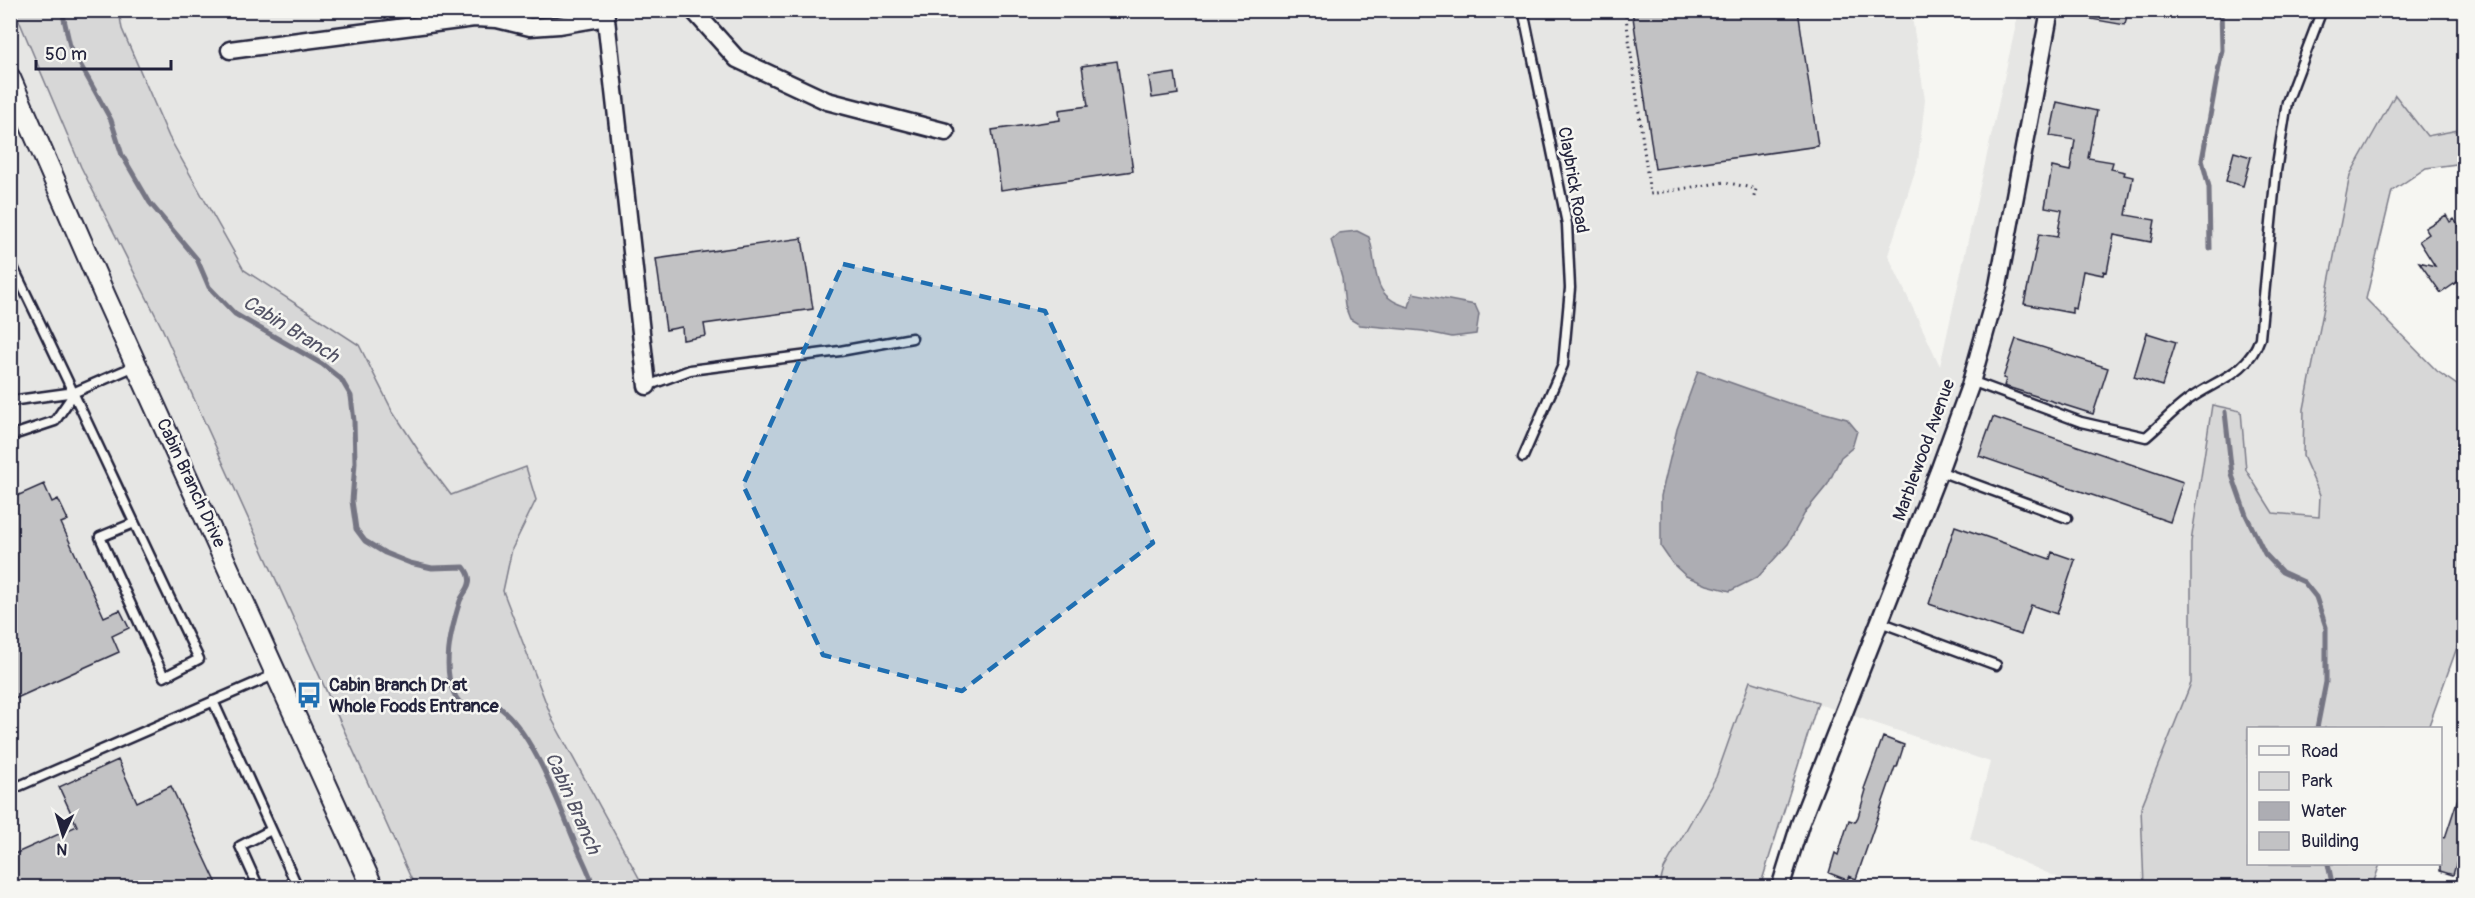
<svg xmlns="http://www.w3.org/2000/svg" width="2475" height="898" font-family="Pangolin,sans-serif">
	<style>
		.built { fill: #e6e6e4 }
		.green { fill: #d7d7d7; stroke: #7c7c89; stroke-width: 1.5 }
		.water { fill: #adadb3; stroke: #757583; stroke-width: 1.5 }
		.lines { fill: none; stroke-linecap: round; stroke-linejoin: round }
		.stream { stroke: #757583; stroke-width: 5 }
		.building { fill: #c2c2c4; stroke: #22223b; stroke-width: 1.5 }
		.service-casing { stroke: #22223b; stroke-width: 13 }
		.minor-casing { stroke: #22223b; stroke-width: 21 }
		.tertiary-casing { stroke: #22223b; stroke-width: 24 }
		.path { stroke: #22223b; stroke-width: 3; stroke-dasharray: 1.5 4.5; stroke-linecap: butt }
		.service { stroke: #f6f6f2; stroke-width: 8 }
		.minor { stroke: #f6f6f2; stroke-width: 16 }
		.tertiary { stroke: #f6f6f2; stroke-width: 20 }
		.marked { fill: #1f6fb2; fill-opacity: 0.2; stroke: #1f6fb2; stroke-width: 4.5; stroke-dasharray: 12 8; stroke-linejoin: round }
		.labels { text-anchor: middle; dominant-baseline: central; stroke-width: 5; stroke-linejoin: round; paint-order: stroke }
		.street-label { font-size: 18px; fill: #22223b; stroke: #f6f6f2 }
		.poi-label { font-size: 18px; font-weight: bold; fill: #22223b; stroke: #f6f6f2; text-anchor: start }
		.water-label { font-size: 20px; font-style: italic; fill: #535365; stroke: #f6f6f2 }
	</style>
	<rect width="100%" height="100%" fill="#f6f6f2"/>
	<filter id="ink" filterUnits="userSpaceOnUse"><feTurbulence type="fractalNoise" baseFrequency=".0167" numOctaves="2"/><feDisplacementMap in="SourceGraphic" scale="12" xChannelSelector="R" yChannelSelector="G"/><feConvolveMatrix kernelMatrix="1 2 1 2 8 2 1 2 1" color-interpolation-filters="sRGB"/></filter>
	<g filter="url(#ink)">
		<path class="built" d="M 10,11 L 15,11 L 81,167 L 162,328 L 415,887 L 11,887 Z
			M 119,11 L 1911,11 L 1925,100 L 1918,162 L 1888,255 L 1940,366 L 2019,11 L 2464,11 L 2464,129 L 2427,136 L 2395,95 L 2303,456 L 2321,495 L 2319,518 L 2273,513 L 2246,470 L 2241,411 L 2212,405 L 2191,542 L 2191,683 L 2141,808 L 2144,887 L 2079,887 L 1970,839 L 1990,762 L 1750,681 L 1716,777 L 1664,869 L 1659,887 L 644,887 L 553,721 L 503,591 L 512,549 L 536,500 L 525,467 L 451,495 L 426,462 L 392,410 L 359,345 L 244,270 L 169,137 L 122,29 Z"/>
		<path class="green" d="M 15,11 L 119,11 L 122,29 L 169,137 L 244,270 L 359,345 L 392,410 L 426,462 L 451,495 L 526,467 L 536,500 L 512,549 L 503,591 L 553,721 L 644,887 L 415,887 L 162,328 L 81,167 Z
			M 2395,95 L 2427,136 L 2464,129 L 2464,163 L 2426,168 L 2392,191 L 2366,299 L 2437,371 L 2464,390 L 2464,628 L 2428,728 L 2248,728 L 2248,864 L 2380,864 L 2372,887 L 2144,887 L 2141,808 L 2191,683 L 2191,542 L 2212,405 L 2241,411 L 2246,470 L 2273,513 L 2319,517 L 2320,495 L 2303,456 L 2304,409 L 2350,175 Z
			M 1750,681 L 1818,702 L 1760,887 L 1659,887 L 1664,869 L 1716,777 Z"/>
		<path class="water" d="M 1357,231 L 1369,237 C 1379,268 1368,297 1409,307 L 1413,293 L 1475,305 L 1479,314 L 1476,334 L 1452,337 L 1423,331 L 1360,325 L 1350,319 L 1345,306 L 1342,278 L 1331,240 L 1339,233 Z
			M 1698,371 L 1788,403 L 1847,419 L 1857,431 L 1852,448 L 1841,457 L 1828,484 L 1806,511 L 1788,544 L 1758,577 L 1730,591 L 1707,585 L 1686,576 L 1672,563 L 1661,547 L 1661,496 L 1677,429 Z"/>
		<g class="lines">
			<path class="stream" d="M 62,10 L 70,46 L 111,120 L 122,155 L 150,203 L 197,259 L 209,287 L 235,314 L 322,364 L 341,379 L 351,396 L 354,421 L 355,463 L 352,501 L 356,529 L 365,541 L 385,553 L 410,563 L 432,568 L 464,567 C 468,572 471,577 469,584 C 468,590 462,595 460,601 C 450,632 435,690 470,711 L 493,703 C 530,723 560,807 576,845 C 582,859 590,873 594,888
				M 2210,249 L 2209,187 L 2202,160 L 2222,50 L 2221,10
				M 2225,412 L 2232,475 L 2246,515 L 2265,554 L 2282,572 L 2304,582 L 2316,597 L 2326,627 L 2326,682 L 2317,728
				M 2328,864 L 2333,888"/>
		</g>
		<path class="building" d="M 1632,10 L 1798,10 L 1818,146 L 1655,169 Z
			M 2086,10 L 2128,10 L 2125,25 L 2085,18 Z
			M 1117,61 L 1133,171 L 1001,190 L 992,130 L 1060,120 L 1059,110 L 1088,106 L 1082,66 Z
			M 1175,73 L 1178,94 L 1152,98 L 1149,77 Z
			M 2057,102 L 2097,111 L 2088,158 L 2113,162 L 2111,169 L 2125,172 L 2124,175 L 2133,177 L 2126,215 L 2155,220 L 2151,242 L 2114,235 L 2107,272 L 2104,271 L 2103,275 L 2083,271 L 2076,309 L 2072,308 L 2072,313 L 2024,304 L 2039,234 L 2057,237 L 2062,210 L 2045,207 L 2052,167 L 2070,171 L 2075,140 L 2050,136 Z
			M 2234,152 L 2251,157 L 2243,186 L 2226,181 Z
			M 2446,215 L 2450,222 L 2454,219 L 2464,235 L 2464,277 L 2441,293 L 2419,262 L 2435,266 L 2419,241 L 2429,234 L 2425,228 Z
			M 802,238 L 813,309 L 704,324 L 706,336 L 683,340 L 682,327 L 666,330 L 656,259 Z
			M 2147,333 L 2176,342 L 2162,386 L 2134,377 Z
			M 2016,339 L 2108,368 L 2093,414 L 2004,386 L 2006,379 L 2003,378 Z
			M 1993,417 L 2183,482 L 2170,522 L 1979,456 Z
			M 44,484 L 52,502 L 58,499 L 68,520 L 61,523 L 104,617 L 120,610 L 129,628 L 112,636 L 119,652 L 10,701 L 10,499 Z
			M 1955,526 L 2050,559 L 2052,552 L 2075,560 L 2057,614 L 2031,605 L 2021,635 L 1929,604 Z
			M 1883,737 L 1904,745 L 1897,767 L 1895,767 L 1856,879 L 1849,876 L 1847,880 L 1829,873 L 1835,853 L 1838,855 L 1849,820 L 1855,822 L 1858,817 L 1866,790 L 1864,789 Z
			M 118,760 L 137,802 L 171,786 L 219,888 L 10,888 L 10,856 L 77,826 L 59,787 Z
			M 2462,786 L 2464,786 L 2464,856 L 2459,854 L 2453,875 L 2440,871 L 2440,837 L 2445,838 Z"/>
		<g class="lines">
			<g class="service-casing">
				<path id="service" d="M 1523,10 L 1567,224 L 1570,288 L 1563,365 L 1523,457
					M 10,261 C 75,393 135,527 199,659 L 164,677 L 100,537 L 134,523
					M 1971,381 L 2081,422 L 2146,437 C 2160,425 2173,411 2188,400 C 2216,380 2248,374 2260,338 L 2276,171 L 2287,102 L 2322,10
					M 647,386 L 690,370 L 840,351 L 912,338
					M 10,401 L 75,392 L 135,366
					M 10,436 L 55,421 L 75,392
					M 1939,471 L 2067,518
					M 1880,622 L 1996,665
					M 213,701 L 298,888
					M 10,790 L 276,674
					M 259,888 L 240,846 L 271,830"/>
			</g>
			<g class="minor-casing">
				<path id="minor" d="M 605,10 L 647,386
					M 693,10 L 737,59 L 827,101 L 946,132
					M 230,50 L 474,18 L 497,19 L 530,27 L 559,25 L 606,17
					M 1780,888 L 1800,824 L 1939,471 L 1970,386 L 1998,286 L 2050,10"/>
			</g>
			<g class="tertiary-casing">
				<path id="tertiary" d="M 10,78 L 105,296 L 373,888"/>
			</g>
			<path class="path" d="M 1625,10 L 1650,194 L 1725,182 L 1756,189 L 1753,200"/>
			<use href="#service" class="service"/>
			<use href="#minor" class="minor"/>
			<use href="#tertiary" class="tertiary"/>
		</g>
	</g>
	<path class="marked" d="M 843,264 L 1045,311 L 1153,543 L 962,691 L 823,655 L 743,485 Z"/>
	<defs>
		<g id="bus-bare" transform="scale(2.07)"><path d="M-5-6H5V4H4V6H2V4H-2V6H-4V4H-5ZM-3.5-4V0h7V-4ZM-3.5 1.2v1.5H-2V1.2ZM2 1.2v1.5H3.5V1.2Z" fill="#1f6fb2" stroke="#f6f6f2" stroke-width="2.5" paint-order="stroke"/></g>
	</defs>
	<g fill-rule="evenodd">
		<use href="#bus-bare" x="309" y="695"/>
	</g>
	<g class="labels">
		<g class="street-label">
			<text transform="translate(1573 180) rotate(80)">Claybrick Road</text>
			<text transform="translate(1924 450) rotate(-70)">Marblewood Avenue</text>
			<text transform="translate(191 483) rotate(65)">Cabin Branch Drive</text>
		</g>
		<g class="poi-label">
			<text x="329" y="685">Cabin Branch Dr at<tspan x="329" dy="21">Whole Foods Entrance</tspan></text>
		</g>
		<g class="water-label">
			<text transform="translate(291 329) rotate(32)">Cabin Branch</text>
			<text transform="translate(573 803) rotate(66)">Cabin Branch</text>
		</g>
	</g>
	<rect width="2475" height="898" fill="none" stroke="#f6f6f2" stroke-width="36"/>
	<rect x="18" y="18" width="2439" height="862" fill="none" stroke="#22223b" stroke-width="2" filter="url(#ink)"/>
	<rect x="2247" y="727" width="195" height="138" fill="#f6f6f2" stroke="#a1a1a9" stroke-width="1.5"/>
	<rect x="2259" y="746" width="30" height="9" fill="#f6f6f2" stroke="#a1a1a9" stroke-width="1.5"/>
	<text x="2301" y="757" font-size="18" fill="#22223b">Road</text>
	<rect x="2259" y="772" width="30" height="18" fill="#d7d7d7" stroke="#a1a1a9" stroke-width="1.5"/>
	<text x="2301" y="787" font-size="18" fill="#22223b">Park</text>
	<rect x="2259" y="802" width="30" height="18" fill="#adadb3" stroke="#a1a1a9" stroke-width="1.5"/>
	<text x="2301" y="817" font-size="18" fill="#22223b">Water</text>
	<rect x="2259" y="832" width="30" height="18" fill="#c2c2c4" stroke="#a1a1a9" stroke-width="1.5"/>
	<text x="2301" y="847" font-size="18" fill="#22223b">Building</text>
	<g transform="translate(63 835) rotate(184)" stroke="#f6f6f2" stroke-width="4.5" paint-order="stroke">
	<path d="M0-4.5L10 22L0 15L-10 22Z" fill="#22223b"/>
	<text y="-9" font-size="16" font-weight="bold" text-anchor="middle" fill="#22223b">N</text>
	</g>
	<path d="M36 60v9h135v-9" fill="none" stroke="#22223b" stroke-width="3"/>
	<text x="45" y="60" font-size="18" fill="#22223b" stroke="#f6f6f2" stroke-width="4.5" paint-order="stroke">50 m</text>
</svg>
